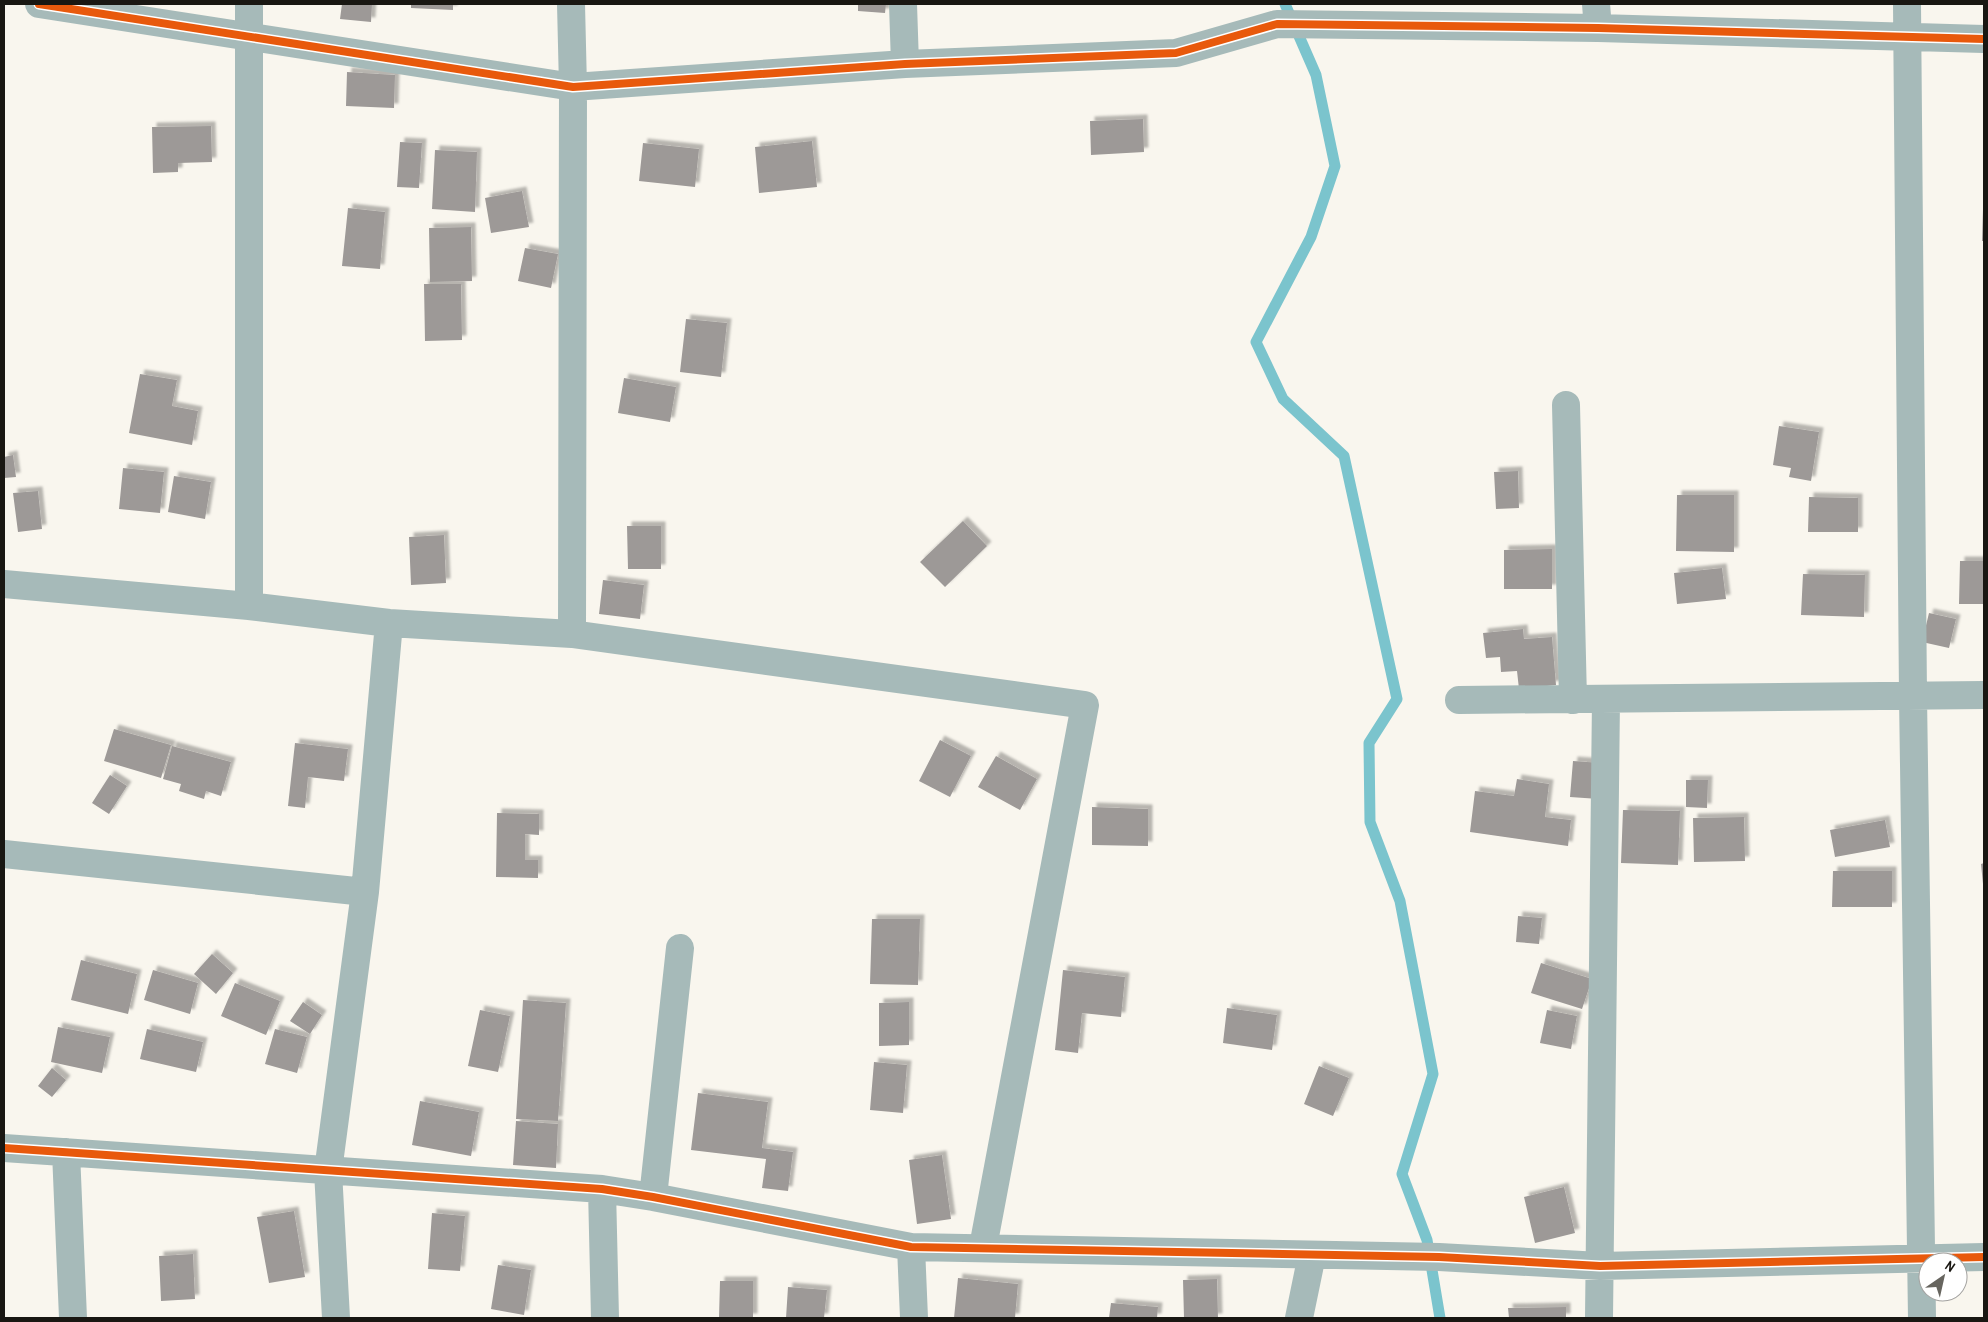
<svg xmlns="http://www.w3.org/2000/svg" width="1988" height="1322" font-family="'Archivo Narrow',sans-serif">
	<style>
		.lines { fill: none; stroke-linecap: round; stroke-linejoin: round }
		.stream { stroke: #7bc4cd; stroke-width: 11 }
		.building { fill: #9d9997; filter: url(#shadow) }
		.minor { stroke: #a6bab9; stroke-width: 28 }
		.cycleway-casing { stroke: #fff; stroke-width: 11 }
		.cycleway { stroke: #e8590c; stroke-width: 8 }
	</style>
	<defs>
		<filter id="shadow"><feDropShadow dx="4.5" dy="-4.5" stdDeviation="1" flood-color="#0004"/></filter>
	</defs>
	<rect width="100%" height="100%" fill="#f9f6ee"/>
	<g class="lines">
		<path class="stream" d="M 1285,4 L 1316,75 L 1335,166 L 1311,237 L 1256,342 L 1283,399 L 1344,456 L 1397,699 L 1369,743 L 1370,822 L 1400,901 L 1433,1074 L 1402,1174 L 1427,1240 L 1440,1318"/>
	</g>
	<path class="building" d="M 342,4 L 372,4 L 371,22 L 340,19 Z
		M 411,4 L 453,4 L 453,10 L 411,8 Z
		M 858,4 L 886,4 L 885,13 L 858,11 Z
		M 347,72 L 395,75 L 394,108 L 346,106 Z
		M 1143,119 L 1144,152 L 1091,155 L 1090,121 Z
		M 211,126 L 212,162 L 178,163 L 178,172 L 153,173 L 152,127 Z
		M 812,141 L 817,187 L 759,193 L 755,147 Z
		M 400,142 L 422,143 L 419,188 L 397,187 Z
		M 643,143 L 699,149 L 695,187 L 639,181 Z
		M 435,150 L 477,152 L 475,212 L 432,209 Z
		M 522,191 L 529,227 L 491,233 L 485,198 Z
		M 348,208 L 385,212 L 380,269 L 342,266 Z
		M 1983,209 L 1984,209 L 1984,241 L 1982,241 Z
		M 471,227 L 472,281 L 430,282 L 429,228 Z
		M 525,248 L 558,254 L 551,288 L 518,281 Z
		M 424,284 L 461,284 L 462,340 L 425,341 Z
		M 686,319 L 727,323 L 721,377 L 680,372 Z
		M 140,374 L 177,380 L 172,406 L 198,411 L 192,445 L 129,433 Z
		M 624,378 L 676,387 L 670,422 L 618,413 Z
		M 1779,426 L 1819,432 L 1811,481 L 1789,477 L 1791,468 L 1773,465 Z
		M 13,455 L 16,477 L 4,478 L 4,457 Z
		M 123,468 L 164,472 L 160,513 L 119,509 Z
		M 1518,471 L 1519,508 L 1496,509 L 1494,472 Z
		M 174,476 L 211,482 L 205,519 L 168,512 Z
		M 38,491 L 42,529 L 18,532 L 13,493 Z
		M 1677,495 L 1734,495 L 1734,552 L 1676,551 Z
		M 1809,497 L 1858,498 L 1858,532 L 1808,532 Z
		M 963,521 L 987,546 L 945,587 L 920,562 Z
		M 627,526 L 661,526 L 661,569 L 628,569 Z
		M 444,535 L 446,583 L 411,585 L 409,537 Z
		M 1552,549 L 1552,589 L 1504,589 L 1504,550 Z
		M 1960,561 L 1984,561 L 1984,604 L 1959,604 Z
		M 1722,568 L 1726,599 L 1677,604 L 1674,573 Z
		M 1803,574 L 1865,575 L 1864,617 L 1801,615 Z
		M 603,580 L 644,585 L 640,619 L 599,614 Z
		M 1929,613 L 1956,619 L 1949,648 L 1922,642 Z
		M 1523,629 L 1524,639 L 1552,637 L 1556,685 L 1519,689 L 1517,671 L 1501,672 L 1500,657 L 1486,658 L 1483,633 Z
		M 114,729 L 171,745 L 161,778 L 104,761 Z
		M 940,740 L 971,756 L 950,797 L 919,781 Z
		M 295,743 L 348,749 L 344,781 L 308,777 L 305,808 L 288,806 Z
		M 172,746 L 231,762 L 221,796 L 206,791 L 204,799 L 179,791 L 181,784 L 163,779 Z
		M 996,756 L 1037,779 L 1020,810 L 978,787 Z
		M 1573,761 L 1601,763 L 1599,799 L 1570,797 Z
		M 110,775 L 127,786 L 109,814 L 92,803 Z
		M 1517,779 L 1549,784 L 1545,817 L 1571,820 L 1568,846 L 1470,832 L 1475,791 L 1514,796 Z
		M 1686,780 L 1708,780 L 1707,808 L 1686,807 Z
		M 1092,807 L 1148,809 L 1148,846 L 1092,845 Z
		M 1623,810 L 1680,811 L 1678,865 L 1621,863 Z
		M 497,813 L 539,814 L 539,835 L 525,834 L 525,860 L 538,860 L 538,878 L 496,877 Z
		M 1744,817 L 1745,861 L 1694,862 L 1693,818 Z
		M 1885,820 L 1890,847 L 1835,857 L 1830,830 Z
		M 1984,863 L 1984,884 L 1983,884 L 1981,864 Z
		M 1833,871 L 1892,871 L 1892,907 L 1832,907 Z
		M 1518,916 L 1542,918 L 1539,944 L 1516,942 Z
		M 872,919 L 920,919 L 918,985 L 870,984 Z
		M 212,954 L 233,973 L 216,994 L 194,974 Z
		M 81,960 L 137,974 L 128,1014 L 71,1000 Z
		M 1541,963 L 1592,979 L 1582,1009 L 1531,993 Z
		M 153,970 L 198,983 L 190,1014 L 144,1000 Z
		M 1063,970 L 1125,977 L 1121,1017 L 1082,1013 L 1078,1053 L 1055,1050 Z
		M 235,983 L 280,1001 L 266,1035 L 221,1016 Z
		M 523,1000 L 566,1003 L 558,1121 L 516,1119 Z
		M 303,1002 L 322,1015 L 310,1034 L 290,1021 Z
		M 909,1002 L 909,1045 L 879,1046 L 879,1003 Z
		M 1227,1008 L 1277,1015 L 1272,1050 L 1223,1043 Z
		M 480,1010 L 510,1016 L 498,1072 L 468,1066 Z
		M 1547,1010 L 1577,1016 L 1571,1049 L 1540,1043 Z
		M 58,1027 L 110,1037 L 102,1073 L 51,1062 Z
		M 147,1029 L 203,1042 L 196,1072 L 140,1059 Z
		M 275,1029 L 307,1037 L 297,1073 L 265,1064 Z
		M 874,1062 L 907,1065 L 903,1113 L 870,1110 Z
		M 1319,1066 L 1349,1078 L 1333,1116 L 1304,1104 Z
		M 52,1068 L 66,1080 L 52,1097 L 38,1086 Z
		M 698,1093 L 768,1102 L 762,1148 L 793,1152 L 788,1191 L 762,1188 L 766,1159 L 691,1150 Z
		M 420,1101 L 479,1112 L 471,1156 L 412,1145 Z
		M 516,1121 L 558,1124 L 556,1168 L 513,1165 Z
		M 942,1155 L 951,1219 L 917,1224 L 909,1160 Z
		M 1564,1187 L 1575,1233 L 1535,1243 L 1524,1197 Z
		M 294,1211 L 305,1277 L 269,1283 L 257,1217 Z
		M 432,1213 L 465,1216 L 460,1271 L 428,1269 Z
		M 193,1254 L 195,1299 L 161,1301 L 159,1256 Z
		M 498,1265 L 531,1270 L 524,1315 L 491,1309 Z
		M 958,1278 L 1018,1284 L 1015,1318 L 954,1318 Z
		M 1217,1279 L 1218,1318 L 1184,1318 L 1183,1280 Z
		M 720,1281 L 753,1281 L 753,1318 L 719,1318 Z
		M 788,1287 L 827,1290 L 824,1318 L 786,1318 Z
		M 1111,1303 L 1158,1307 L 1157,1318 L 1109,1318 Z
		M 1566,1307 L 1566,1318 L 1509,1318 L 1508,1308 Z"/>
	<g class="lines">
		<path class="minor" d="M 39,4 L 573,87 L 905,64 L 1176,53 L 1277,24 L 1598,28 L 1984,39
			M 571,4 L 573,87 L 572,634
			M 903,4 L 905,64
			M 1596,4 L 1598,28
			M 1907,4 L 1913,696 L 1922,1318
			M 1566,405 L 1573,700
			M 4,584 L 249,606 L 389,623 L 572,634 L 1085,705 L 983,1247
			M 249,606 L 249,4
			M 1459,700 L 1984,695
			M 4,854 L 365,892
			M 4,1148 L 602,1189 L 653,1197 L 911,1247 L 1439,1257 L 1600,1266 L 1984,1257
			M 66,1152 L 73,1318
			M 602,1189 L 605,1318
			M 653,1197 L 680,948
			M 911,1247 L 914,1318
			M 336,1318 L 328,1171 L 365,892 L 389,623
			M 1299,1318 L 1312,1255
			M 1599,1318 L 1606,699"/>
		<g class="cycleway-casing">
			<path id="cycleway" d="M 39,4 L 573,87 L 905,64 L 1176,53 L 1277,24 L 1598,28 L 1984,39
				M 4,1148 L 602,1189 L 653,1197 L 911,1247 L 1439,1257 L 1600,1266 L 1984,1257"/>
		</g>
		<use href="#cycleway" class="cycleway"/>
	</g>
	<rect width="1988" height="1322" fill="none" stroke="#191712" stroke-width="10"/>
	<g transform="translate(1943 1277) rotate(34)"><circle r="24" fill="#ffffff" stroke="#a3a2a0"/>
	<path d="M0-4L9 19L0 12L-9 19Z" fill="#67655f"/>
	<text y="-8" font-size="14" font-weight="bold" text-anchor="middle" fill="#191712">N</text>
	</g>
</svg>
